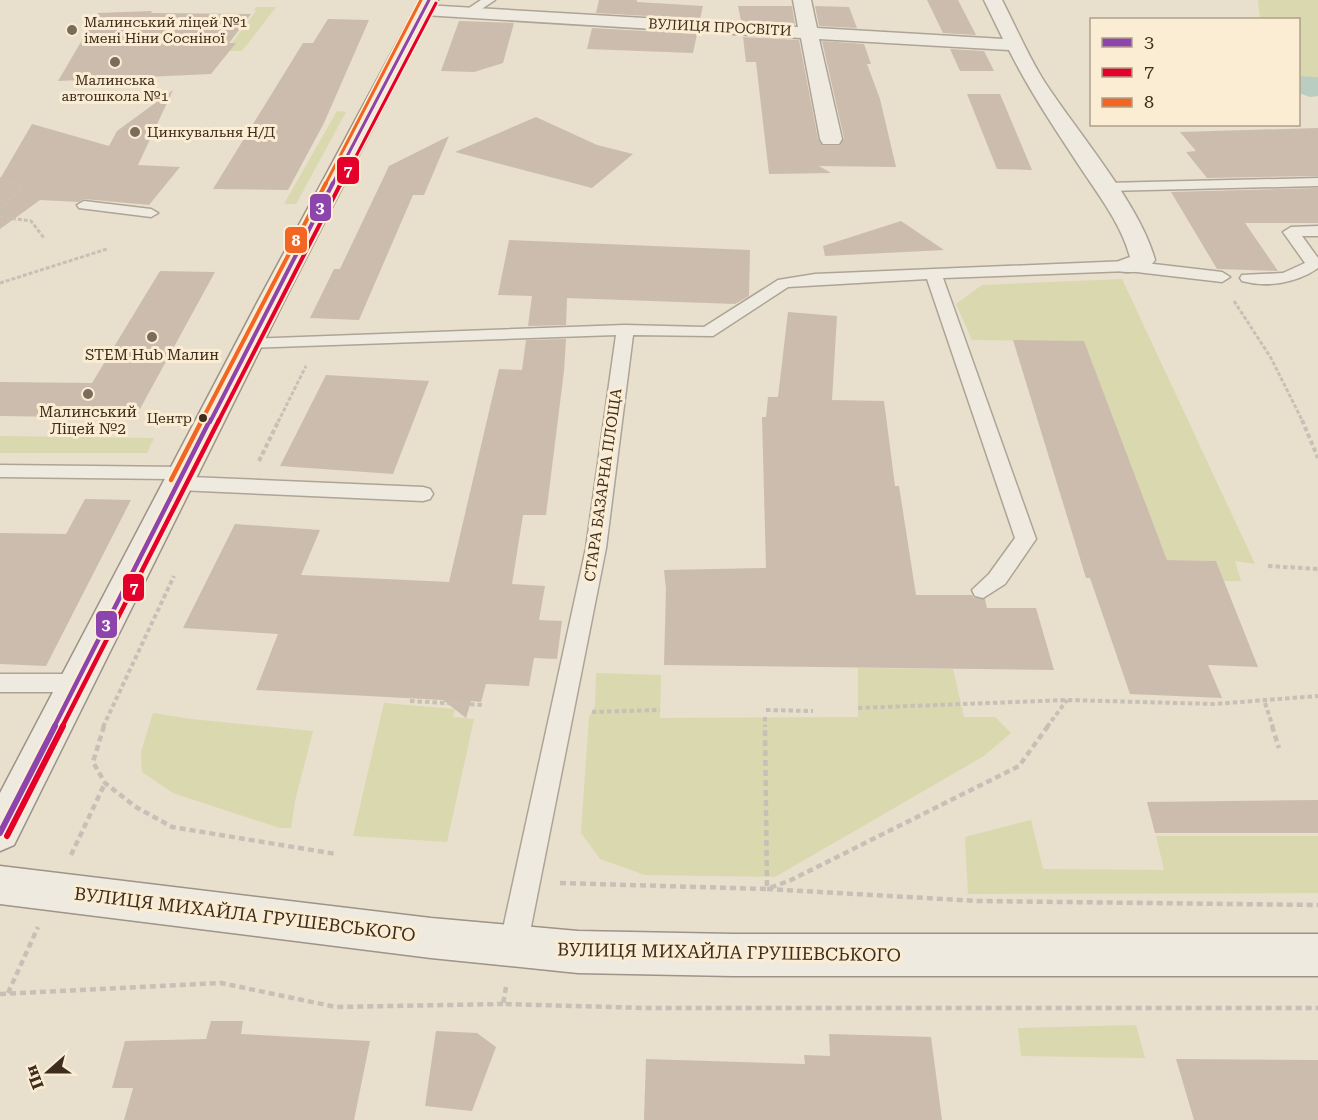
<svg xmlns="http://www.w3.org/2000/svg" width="1318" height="1120" font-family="'Roboto Serif',serif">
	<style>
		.green { fill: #dad8ae }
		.water { fill: #b9cdc0 }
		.building { fill: #ccbcad }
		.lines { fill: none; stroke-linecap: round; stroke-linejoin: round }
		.lane-casing { stroke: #ada496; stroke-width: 3 }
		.street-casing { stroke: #ada496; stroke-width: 3 }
		.secondary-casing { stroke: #9d9386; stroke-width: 3 }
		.path-far3 { stroke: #c8c0b6; stroke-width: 2; stroke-dasharray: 3 1.5; stroke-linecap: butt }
		.path-far2 { stroke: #c8c0b6; stroke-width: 3; stroke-dasharray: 4 2; stroke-linecap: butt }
		.path-far1 { stroke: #c8c0b6; stroke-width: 4; stroke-dasharray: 4.5 3; stroke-linecap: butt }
		.path { stroke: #c8c0b6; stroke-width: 4.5; stroke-dasharray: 6 4; stroke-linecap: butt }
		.lane { fill: #efeae0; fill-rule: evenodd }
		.street { fill: #efeae0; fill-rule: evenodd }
		.secondary { fill: #efeae0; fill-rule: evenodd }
		.bus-1-far3-casing { stroke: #faedd3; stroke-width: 6 }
		.bus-1-far2-casing { stroke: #faedd3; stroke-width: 8 }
		.bus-1-far1-casing { stroke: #faedd3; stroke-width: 9 }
		.bus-1-casing { stroke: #faedd3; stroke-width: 10 }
		.bus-2-far3-casing { stroke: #faedd3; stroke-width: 6 }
		.bus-2-far2-casing { stroke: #faedd3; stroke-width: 8 }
		.bus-2-far1-casing { stroke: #faedd3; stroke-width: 9 }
		.bus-2-casing { stroke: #faedd3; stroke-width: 10 }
		.bus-3-far2-casing { stroke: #faedd3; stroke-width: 6 }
		.bus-3-far1-casing { stroke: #faedd3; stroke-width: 8 }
		.bus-3-casing { stroke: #faedd3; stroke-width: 9 }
		.bus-1-far3 { stroke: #8e44ad; stroke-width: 3 }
		.bus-1-far2 { stroke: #8e44ad; stroke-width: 4 }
		.bus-1-far1 { stroke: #8e44ad; stroke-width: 4.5 }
		.bus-1 { stroke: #8e44ad; stroke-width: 6 }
		.bus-2-far3 { stroke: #e4002b; stroke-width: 3 }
		.bus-2-far2 { stroke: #e4002b; stroke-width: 4 }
		.bus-2-far1 { stroke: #e4002b; stroke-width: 4.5 }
		.bus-2 { stroke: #e4002b; stroke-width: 6 }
		.bus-3-far2 { stroke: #f26522; stroke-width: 3 }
		.bus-3-far1 { stroke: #f26522; stroke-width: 4 }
		.bus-3 { stroke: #f26522; stroke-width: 4.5 }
		.poi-dot { fill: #7a6b5a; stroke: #faedd3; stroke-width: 2 }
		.bus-dot { fill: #3e2c1c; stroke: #faedd3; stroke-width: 2 }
		.labels { text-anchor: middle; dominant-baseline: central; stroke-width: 6; stroke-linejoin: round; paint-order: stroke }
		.far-poi-label { font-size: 14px; fill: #3e2c1c; stroke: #faedd3; text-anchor: start }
		.far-street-label { font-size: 14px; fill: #3e2c1c; stroke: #faedd3 }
		.bus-label { font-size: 14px; fill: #3e2c1c; stroke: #faedd3; text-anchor: end }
		.poi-label { font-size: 15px; fill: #3e2c1c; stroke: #faedd3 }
		.street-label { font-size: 15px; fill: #3e2c1c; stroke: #faedd3 }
		.near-street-label { font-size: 18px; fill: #3e2c1c; stroke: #faedd3 }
		.line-badge { stroke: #faedd3; stroke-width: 2 }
		.badge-label { font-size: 16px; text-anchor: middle; font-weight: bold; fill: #fff }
	</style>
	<rect width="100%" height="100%" fill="#e8dfcd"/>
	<path class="green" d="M 1258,0 L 1318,0 L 1318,77 L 1299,76 L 1298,20 L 1260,19 Z
		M 256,7 L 276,7 L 242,51 L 226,51 L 256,11 L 254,10 Z
		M 337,111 L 346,112 L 296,204 L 284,204 Z
		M 1122,279 L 1255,564 L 1235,561 L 1241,581 L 1224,581 L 1216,561 L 1167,560 L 1084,341 L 972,340 L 956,304 L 982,285 Z
		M 0,436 L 154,438 L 147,453 L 0,453 Z
		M 858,668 L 953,669 L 964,717 L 995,717 L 1011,733 L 984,756 L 775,877 L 645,875 L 600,859 L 581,833 L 589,717 L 595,706 L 596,673 L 661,675 L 660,718 L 858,717 Z
		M 384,703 L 455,709 L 453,717 L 474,719 L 447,842 L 353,836 Z
		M 153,713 L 191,719 L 313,731 L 295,801 L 291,828 L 280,828 L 173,793 L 142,772 L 141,752 Z
		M 1031,820 L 1043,869 L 1164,870 L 1156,836 L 1318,836 L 1318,893 L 968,894 L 965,837 Z
		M 1136,1025 L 1145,1058 L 1021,1056 L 1018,1028 Z"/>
	<path class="water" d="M 1299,76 L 1318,77 L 1318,96 L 1310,97 L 1299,93 Z"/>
	<path class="building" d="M 599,0 L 637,0 L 637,2 L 703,6 L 700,19 L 596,13 Z
		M 927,0 L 958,0 L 976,35 L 943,33 Z
		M 738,6 L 792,6 L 795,25 L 741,21 Z
		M 815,6 L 849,7 L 857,28 L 819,26 Z
		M 152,11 L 151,13 L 251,14 L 229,43 L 236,43 L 211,74 L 58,81 L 98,13 Z
		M 328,19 L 369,20 L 324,123 L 288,190 L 213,189 L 303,43 L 313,43 Z
		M 459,21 L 514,23 L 503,63 L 474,72 L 441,71 Z
		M 592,28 L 697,34 L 693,53 L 587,49 Z
		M 743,37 L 799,40 L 818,139 L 823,146 L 839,146 L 844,138 L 822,41 L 864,44 L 871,64 L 867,64 L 880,99 L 896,167 L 819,166 L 831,173 L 769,174 L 756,62 L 746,62 Z
		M 950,49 L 984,51 L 994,71 L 960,71 Z
		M 173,90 L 138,165 L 180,167 L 149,205 L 84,199 L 79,202 L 40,200 L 0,229 L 0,179 L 32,124 L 109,146 L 117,131 Z
		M 967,94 L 1000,94 L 1032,170 L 997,169 Z
		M 536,117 L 597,145 L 633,154 L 592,188 L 455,152 Z
		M 1318,128 L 1318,176 L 1207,178 L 1186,152 L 1196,151 L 1180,132 Z
		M 449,136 L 424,195 L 413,195 L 359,320 L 310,318 L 334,269 L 340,269 L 389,166 Z
		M 1318,188 L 1318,223 L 1245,223 L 1278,271 L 1217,269 L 1171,192 Z
		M 901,221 L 944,250 L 825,256 L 823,246 Z
		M 509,240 L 750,250 L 749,296 L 735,304 L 567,298 L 566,325 L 528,326 L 532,296 L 498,295 Z
		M 160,271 L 215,272 L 135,418 L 0,416 L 0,382 L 92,383 Z
		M 788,312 L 837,316 L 832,400 L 884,401 L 895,486 L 899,486 L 916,595 L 972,595 L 974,598 L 985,599 L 987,608 L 1036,608 L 1054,670 L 664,665 L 666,589 L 664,570 L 766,568 L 762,417 L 766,417 L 768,397 L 778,397 Z
		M 566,339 L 564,371 L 546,515 L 523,515 L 512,584 L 545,586 L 539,620 L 562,621 L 557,659 L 534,658 L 529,686 L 486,684 L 481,702 L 471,701 L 466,718 L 443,700 L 256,690 L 278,634 L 183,628 L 235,524 L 320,530 L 301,575 L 449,582 L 499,369 L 522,370 L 526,340 Z
		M 1013,340 L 1084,341 L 1167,560 L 1216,561 L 1258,667 L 1208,665 L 1222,698 L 1130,694 L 1090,578 L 1086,578 Z
		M 326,375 L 429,381 L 393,474 L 280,466 Z
		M 85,499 L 131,500 L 46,666 L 0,664 L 0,533 L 66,534 Z
		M 1318,800 L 1318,833 L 1155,833 L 1147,802 Z
		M 211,1021 L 243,1021 L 241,1034 L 370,1041 L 354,1120 L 124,1120 L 133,1088 L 112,1088 L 125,1041 L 206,1039 Z
		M 436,1031 L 477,1033 L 496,1047 L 472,1111 L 425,1106 Z
		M 829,1034 L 931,1037 L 942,1120 L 644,1120 L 646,1059 L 805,1064 L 804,1055 L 830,1056 Z
		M 1176,1059 L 1318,1060 L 1318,1120 L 1194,1120 Z"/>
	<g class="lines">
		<g class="lane-casing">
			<path id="lane" d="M 481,0 L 495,0 L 474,14 L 466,14 L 466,10 Z
				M 1318,178 L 1318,186 L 1106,191 L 1099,187 L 1106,183 Z
				M 84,201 L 151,209 L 158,213 L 151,217 L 79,208 L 77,205 Z
				M 1318,226 L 1318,236 L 1302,236 L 1318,258 L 1318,268 C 1297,283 1267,288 1242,281 L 1240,278 L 1242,275 L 1283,273 L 1305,263 L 1283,232 L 1291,227 Z
				M 1128,261 L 1222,272 L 1230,277 L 1222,282 L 1128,271 L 943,278 L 1036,539 L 1005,584 L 983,598 L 975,596 L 972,590 L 989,574 L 1015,538 L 927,279 L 788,287 L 713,336 L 633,335 L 606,548 L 527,947 L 523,956 L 513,960 L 503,956 L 499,947 L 586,548 L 616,335 L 250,348 L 241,343 L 244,339 L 625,325 L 704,327 L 778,280 L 815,274 Z
				M 0,465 L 183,467 L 190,468 L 193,473 L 190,477 L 423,487 L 430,489 L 433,494 L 430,499 L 423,501 L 178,490 L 171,488 L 168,483 L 171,479 L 0,477 Z
				M 0,674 L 76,674 L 84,677 L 88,683 L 84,689 L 76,692 L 0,692 Z"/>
		</g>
		<g class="street-casing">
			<path id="street" d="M 793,0 L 811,0 L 817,28 L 1003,39 L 984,0 L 1002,0 C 1016,27 1028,56 1044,81 C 1077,132 1140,204 1155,260 C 1148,271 1131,274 1119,271 L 1116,266 L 1119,261 L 1130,257 C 1122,227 1103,201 1086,176 C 1059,135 1031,94 1009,50 L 819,39 L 842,139 L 839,144 L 823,144 L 820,139 L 801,38 L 424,15 L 415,10 L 424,5 L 798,27 Z"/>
		</g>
		<g class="secondary-casing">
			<path id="secondary" d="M 420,0 L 438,0 L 283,303 L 14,845 L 0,851 L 0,793 L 257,303 Z
				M 0,866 L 431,918 L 578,931 L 733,934 L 1318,934 L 1318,976 L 733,976 L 578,973 L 431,958 L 0,904 Z"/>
		</g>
		<path class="path-far3" d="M 0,178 L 21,185"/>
		<path class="path-far2" d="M 0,210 L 20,189 L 21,184 L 18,183
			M 0,217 L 31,221 L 44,238
			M 0,283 L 107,249
			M 1234,301 L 1271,358 L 1303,422
			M 278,422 L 306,366"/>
		<path class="path-far1" d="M 1302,420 L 1318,458
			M 259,461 L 279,420
			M 1268,566 L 1318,569
			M 410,701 L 482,705
			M 1265,703 L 1273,727
			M 858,708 L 1067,700 L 1214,704 L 1318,696
			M 766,710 L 813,711
			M 592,712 L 660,710
			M 765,717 L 765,727
			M 103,727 L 174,576
			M 1047,727 L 1067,700"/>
		<path class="path" d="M 104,726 L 93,762 L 105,783 L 136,807 L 172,827 L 336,854
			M 1048,726 L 1019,766 L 791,880 L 767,889 L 978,901 L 1318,905
			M 1272,726 L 1279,748
			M 71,855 L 105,783
			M 560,883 L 767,889 L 765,726
			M 506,987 L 503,1004 L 646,1008 L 1318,1008
			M 8,993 L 38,927
			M 0,994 L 221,983 L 336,1007 L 503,1004"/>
		<use href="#lane" class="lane"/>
		<use href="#street" class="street"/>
		<use href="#secondary" class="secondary"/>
		<g class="bus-1-far3-casing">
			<path id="bus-1-far3" d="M 332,185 L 429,0"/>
		</g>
		<g class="bus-1-far2-casing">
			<path id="bus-1-far2" d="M 210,422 L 333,183"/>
		</g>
		<g class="bus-1-far1-casing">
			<path id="bus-1-far1" d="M 54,727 L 210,420"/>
		</g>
		<g class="bus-1-casing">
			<path id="bus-1" d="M 0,833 L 55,726"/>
		</g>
		<g class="bus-2-far3-casing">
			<path id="bus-2-far3" d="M 341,185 L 436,3"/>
		</g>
		<g class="bus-2-far2-casing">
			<path id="bus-2-far2" d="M 218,422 L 341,183"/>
		</g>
		<g class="bus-2-far1-casing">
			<path id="bus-2-far1" d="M 62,727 L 219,420"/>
		</g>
		<g class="bus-2-casing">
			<path id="bus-2" d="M 7,836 L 63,726"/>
		</g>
		<g class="bus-3-far2-casing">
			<path id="bus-3-far2" d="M 325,185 L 421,0"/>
		</g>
		<g class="bus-3-far1-casing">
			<path id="bus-3-far1" d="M 201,422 L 326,183"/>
		</g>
		<g class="bus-3-casing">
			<path id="bus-3" d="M 171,480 L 202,420"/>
		</g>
		<use href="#bus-1-far3" class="bus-1-far3"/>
		<use href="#bus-1-far2" class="bus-1-far2"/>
		<use href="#bus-1-far1" class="bus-1-far1"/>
		<use href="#bus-1" class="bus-1"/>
		<use href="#bus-2-far3" class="bus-2-far3"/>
		<use href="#bus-2-far2" class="bus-2-far2"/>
		<use href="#bus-2-far1" class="bus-2-far1"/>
		<use href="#bus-2" class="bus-2"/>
		<use href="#bus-3-far2" class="bus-3-far2"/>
		<use href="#bus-3-far1" class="bus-3-far1"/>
		<use href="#bus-3" class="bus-3"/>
	</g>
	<g class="poi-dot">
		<circle cx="72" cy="30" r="6"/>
		<circle cx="115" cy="62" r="6"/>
		<circle cx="135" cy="132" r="6"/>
		<circle cx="152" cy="337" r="6"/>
		<circle cx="88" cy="394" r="6"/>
	</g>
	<circle class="bus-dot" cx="203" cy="418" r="5"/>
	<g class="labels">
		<g class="far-poi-label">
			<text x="84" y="22">Малинський ліцей №1<tspan x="84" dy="16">імені Ніни Сосніної</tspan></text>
			<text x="115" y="80" text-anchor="middle">Малинська<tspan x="115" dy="16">автошкола №1</tspan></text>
			<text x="147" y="132">Цинкувальня Н/Д</text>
		</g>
		<g class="far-street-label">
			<text transform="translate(720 27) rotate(3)">ВУЛИЦЯ ПРОСВІТИ</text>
		</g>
		<g class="bus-label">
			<text x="192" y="418">Центр</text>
		</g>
		<g class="poi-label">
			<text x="152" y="355">STEM Hub Малин</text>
			<text x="88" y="412">Малинський<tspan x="88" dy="17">Ліцей №2</tspan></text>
		</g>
		<g class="street-label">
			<text transform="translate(603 485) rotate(-82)">СТАРА БАЗАРНА ПЛОЩА</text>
		</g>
		<g class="near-street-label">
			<text transform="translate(245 914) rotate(7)">ВУЛИЦЯ МИХАЙЛА ГРУШЕВСЬКОГО</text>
			<text transform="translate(729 952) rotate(1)">ВУЛИЦЯ МИХАЙЛА ГРУШЕВСЬКОГО</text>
		</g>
	</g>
	<g class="line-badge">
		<rect x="336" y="156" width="24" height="29" rx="6" fill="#e4002b"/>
		<rect x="309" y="193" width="23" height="29" rx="6" fill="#8e44ad"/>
		<rect x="284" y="226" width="24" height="28" rx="6" fill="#f26522"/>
		<rect x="122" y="573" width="23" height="29" rx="6" fill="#e4002b"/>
		<rect x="95" y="610" width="23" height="29" rx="6" fill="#8e44ad"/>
	</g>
	<g class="badge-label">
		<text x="348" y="176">7</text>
		<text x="320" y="213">3</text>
		<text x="296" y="246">8</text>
		<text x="134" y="593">7</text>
		<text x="106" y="630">3</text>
	</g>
	<rect x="1090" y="18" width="210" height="108" fill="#faedd3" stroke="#afa08a" stroke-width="1.5"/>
	<rect x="1102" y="38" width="30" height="9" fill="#8e44ad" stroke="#afa08a" stroke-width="1.5"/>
	<text x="1144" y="48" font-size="18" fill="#3e2c1c">3</text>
	<rect x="1102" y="68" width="30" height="9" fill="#e4002b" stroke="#afa08a" stroke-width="1.5"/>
	<text x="1144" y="78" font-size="18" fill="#3e2c1c">7</text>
	<rect x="1102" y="98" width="30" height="9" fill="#f26522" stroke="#afa08a" stroke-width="1.5"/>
	<text x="1144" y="108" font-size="18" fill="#3e2c1c">8</text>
	<g transform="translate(48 1072) rotate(249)" stroke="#faedd3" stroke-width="4.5" paint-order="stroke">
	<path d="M0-4.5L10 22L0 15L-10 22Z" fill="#3e2c1c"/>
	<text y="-9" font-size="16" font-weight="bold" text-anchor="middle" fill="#3e2c1c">Пн</text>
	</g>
</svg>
